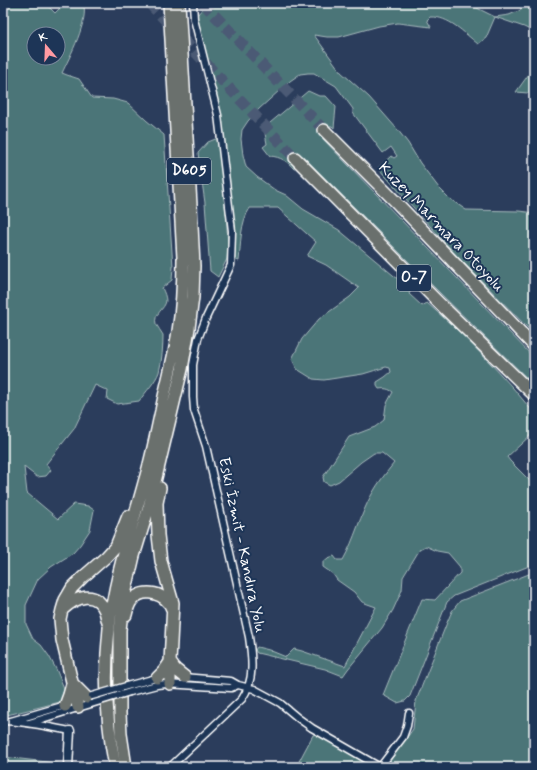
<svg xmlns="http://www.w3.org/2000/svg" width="537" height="770" font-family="Mynerve,sans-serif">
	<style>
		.green { fill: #4c7478; stroke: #a6babc; fill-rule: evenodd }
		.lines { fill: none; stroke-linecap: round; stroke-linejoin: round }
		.highway-tunnel { stroke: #4b5a74; stroke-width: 11; stroke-dasharray: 11 5.5; stroke-linecap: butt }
		.street-casing { stroke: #fff; stroke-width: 9 }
		.secondary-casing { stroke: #fff; stroke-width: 11 }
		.highway-casing { stroke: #fff; stroke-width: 14 }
		.street { stroke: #1d3557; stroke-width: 6 }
		.secondary { stroke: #1d3557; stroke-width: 8 }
		.highway { stroke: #6b706d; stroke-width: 11 }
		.street-bridge-casing { stroke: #fff; stroke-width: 9; stroke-linecap: butt }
		.street-bridge { stroke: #1d3557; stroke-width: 6 }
		.labels { text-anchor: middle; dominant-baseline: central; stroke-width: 4; stroke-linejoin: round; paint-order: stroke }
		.shield { fill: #1d3557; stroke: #bbc2cd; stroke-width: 1 }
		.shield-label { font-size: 15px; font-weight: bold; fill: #fff }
		.street-label { font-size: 16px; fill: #fff; stroke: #1d3557 }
	</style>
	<rect width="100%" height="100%" fill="#2b3d5c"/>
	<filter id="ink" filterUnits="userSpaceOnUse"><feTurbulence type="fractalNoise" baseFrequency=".025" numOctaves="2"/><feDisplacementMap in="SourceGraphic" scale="8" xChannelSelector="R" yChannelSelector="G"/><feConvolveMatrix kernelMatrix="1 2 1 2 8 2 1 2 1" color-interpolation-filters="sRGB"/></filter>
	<g filter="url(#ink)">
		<path class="green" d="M 3,3 L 45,3 L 55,13 L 65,3 L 83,3 C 90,19 69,58 62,73 L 67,75 L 79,79 L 92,98 L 113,99 L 128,103 L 146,120 L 164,135 L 173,267 L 172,280 L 162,288 C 164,292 166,297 166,301 C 165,309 153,314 156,324 C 158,328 161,331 163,335 C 163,346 162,361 159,372 C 156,381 145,393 139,401 L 117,404 L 107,399 L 108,391 L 95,385 L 74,429 L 46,464 L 51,470 L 46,476 L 37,477 L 24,467 L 27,493 L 58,519 L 74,504 L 88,506 L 94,510 L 90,530 L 80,545 L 73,553 L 51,567 L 38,579 L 26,605 L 26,624 L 33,639 L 41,645 L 49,656 L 56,669 L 66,693 L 60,702 L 36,708 L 3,716 ZM 34,34 L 58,34 L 58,58 L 34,58 Z
			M 205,3 L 467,3 L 495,17 L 509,15 L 521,10 L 520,3 L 530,3 L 531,5 L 534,5 L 534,32 L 524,27 L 495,17 L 486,38 L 478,44 C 464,33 449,16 430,17 L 427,20 L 431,27 L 398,23 L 379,26 L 339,37 L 327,37 L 314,35 L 341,72 L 369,97 L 397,129 L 408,143 L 420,163 L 439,188 L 450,199 L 466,210 L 519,211 L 534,213 L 534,334 L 457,256 L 378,168 L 391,156 L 394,158 L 397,156 L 391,147 L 383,153 L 353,113 L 353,109 L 336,86 L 314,73 L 308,73 L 300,74 L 290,81 L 259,109 L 248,121 L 242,130 L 241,139 L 243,155 L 246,167 L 257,177 L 275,190 L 286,195 L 303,209 L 339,230 L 411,290 L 409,294 L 422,306 L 427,303 L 461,333 L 491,364 L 513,388 L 534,413 L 534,432 L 507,457 L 510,461 L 534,485 L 534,564 L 454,596 L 447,602 L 410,696 L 405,701 L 397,703 L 383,695 L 422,599 L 435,600 L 460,573 L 460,567 L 448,553 L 437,551 L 426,546 L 420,549 L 403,577 L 402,590 L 393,610 L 382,628 L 348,669 L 343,676 L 325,669 L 257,653 L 255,650 L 257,647 L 269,650 L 286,657 L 294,649 L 302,651 L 345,666 L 376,607 L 362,602 L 354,592 L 337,580 L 333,574 L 323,567 L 323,562 L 328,558 L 334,556 L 337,560 L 343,560 C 355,539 360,515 372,494 C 378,483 386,473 394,463 L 382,453 L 374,453 L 361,462 L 339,481 L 330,485 L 324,482 L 323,477 L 349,437 L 375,427 L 384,420 L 386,405 L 393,392 C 389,389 385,388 379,389 L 377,386 L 377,382 L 385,377 L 391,372 L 390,368 L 386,367 L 363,374 L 324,380 L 313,379 L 297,369 L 292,359 L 302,339 L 319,319 L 350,297 L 359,288 L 326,265 L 307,256 L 316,242 L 278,208 L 250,208 C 240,223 241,243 239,261 L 234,259 L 235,236 L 222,125 L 206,56 L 197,15 L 203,8 Z
			M 534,67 L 534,91 L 528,93 L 516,92 Z
			M 308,91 L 319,96 L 326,96 L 336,107 L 334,128 L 332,126 L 328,126 L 323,134 L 323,139 L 534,358 L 534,385 L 441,294 L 303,156 L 299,156 L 293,163 L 294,169 C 287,161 281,157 270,156 L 263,147 L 267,144 L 264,128 Z
			M 218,138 L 226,208 L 228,248 L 227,259 L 218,277 L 210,271 L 205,203 L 198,153 L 208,142 Z
			M 534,572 L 534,767 L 388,767 L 386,766 L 401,746 L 413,729 L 416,701 L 446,625 L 452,611 L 460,601 Z
			M 316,734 L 321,737 L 372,767 L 296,767 L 313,735 Z
			M 3,757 L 65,764 L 64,767 L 3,767 Z"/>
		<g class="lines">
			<path class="highway-tunnel" d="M 149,3 L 295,158
				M 203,3 L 324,130"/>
			<g class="street-casing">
				<path id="street" d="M 183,677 L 231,681 L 238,685 L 254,689 L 280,703 L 298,718 L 312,728 L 380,767 L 403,737 L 407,726 L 409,713
					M 130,685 L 160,677
					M 130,692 L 157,685 L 166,684 L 231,688 L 238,685
					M 3,721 C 25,721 48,727 70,731
					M 11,721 L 66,705
					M 29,723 L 91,704
					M 170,767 L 242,699 C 255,680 252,658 249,637 L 206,446 L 194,410 L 193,397 L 193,365 L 198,339 L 206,318 L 231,265 L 232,231 L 218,115 L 194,19 L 193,3"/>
			</g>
			<g class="secondary-casing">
				<path id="secondary" d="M 68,767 L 70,731"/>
			</g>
			<g class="highway-casing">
				<path id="highway" d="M 324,130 L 394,200 L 534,346
					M 295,158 L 439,303 L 534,395
					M 160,488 L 157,503 L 158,535 L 161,561 L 173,603 L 170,662 L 170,684
					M 63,609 C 76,597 96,589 105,611 C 106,615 107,619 108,623
					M 126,615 C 127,610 129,604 132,600 C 144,587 166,593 172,609
					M 157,678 L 164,671 L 170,662 L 175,669 L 185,677
					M 73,684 L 87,698
					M 65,706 L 69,695 L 72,684
					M 78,707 L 62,640 L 60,619 L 62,610 L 65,600 L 72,588 L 83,577 L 106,557 L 116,546 L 128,516
					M 115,767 C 106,721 104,675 109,628 C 114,577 132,528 145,479 C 152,456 156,433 161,411 C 166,384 174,358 178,331 C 182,307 183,283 183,258 L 169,3
					M 126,767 L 121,734 L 120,713 L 120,630 L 123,603 L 134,556 L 149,507 L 182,369 L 189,328 L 193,297 L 194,266 L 191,205 L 179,3"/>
			</g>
			<use href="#street" class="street"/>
			<use href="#secondary" class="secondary"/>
			<use href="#highway" class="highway"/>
			<g class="street-bridge-casing">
				<path id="street-bridge" d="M 92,696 L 130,685
					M 91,704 L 130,692"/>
			</g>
			<use href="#street-bridge" class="street-bridge"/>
		</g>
	</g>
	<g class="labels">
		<g class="shield">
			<rect x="167" y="158" width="44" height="26" rx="3"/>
			<rect x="397" y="265" width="34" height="26" rx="3"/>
		</g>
		<g class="shield-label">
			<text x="189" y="171">D605</text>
			<text x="414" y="278">O-7</text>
		</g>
		<g class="street-label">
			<text transform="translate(441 227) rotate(46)">Kuzey Marmara Otoyolu</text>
			<text transform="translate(242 545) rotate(78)">Eski İzmit - Kandıra Yolu</text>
		</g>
	</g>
	<rect width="537" height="770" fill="none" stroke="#1d3557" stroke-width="16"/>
	<rect x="8" y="8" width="521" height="754" fill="none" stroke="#fff" stroke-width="1.5" filter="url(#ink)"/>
	<g transform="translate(46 46) rotate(341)"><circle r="19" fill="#1d3557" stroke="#77869a"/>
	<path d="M0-3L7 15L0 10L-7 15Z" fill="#ff9aa2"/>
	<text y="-6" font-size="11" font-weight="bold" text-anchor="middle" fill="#ffffff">K</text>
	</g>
</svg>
